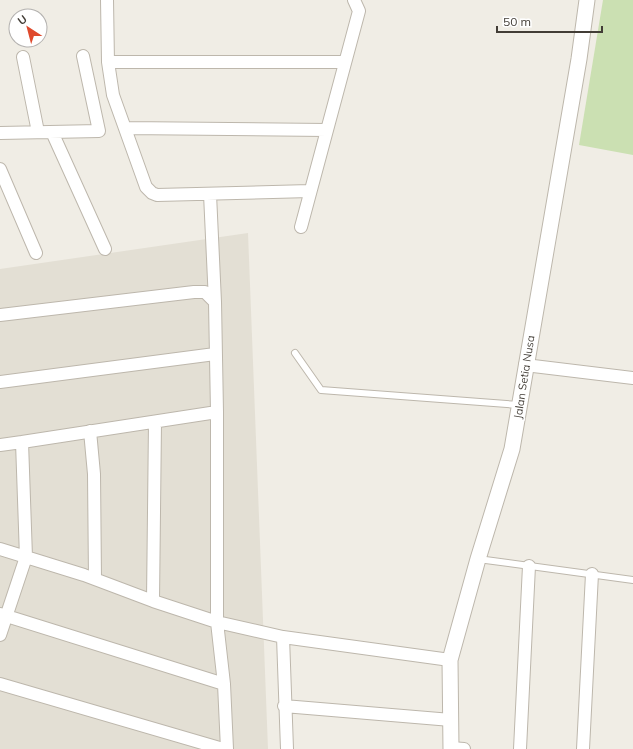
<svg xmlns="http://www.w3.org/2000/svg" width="633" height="749" font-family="Mulish,sans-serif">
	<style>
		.residential { fill: #e3dfd4 }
		.green { fill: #cbe0b2 }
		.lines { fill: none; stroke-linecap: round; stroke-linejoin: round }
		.service-casing { stroke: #bdb7ac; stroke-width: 8 }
		.minor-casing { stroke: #bdb7ac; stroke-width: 14 }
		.tertiary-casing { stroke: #bdb7ac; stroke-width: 17 }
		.service { stroke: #fff; stroke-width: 6 }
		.minor { stroke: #fff; stroke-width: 12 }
		.tertiary { stroke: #fff; stroke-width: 15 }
		.labels { text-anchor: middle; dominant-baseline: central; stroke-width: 3.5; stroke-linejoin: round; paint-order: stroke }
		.street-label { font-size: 11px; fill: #423d36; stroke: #fff }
	</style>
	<rect width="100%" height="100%" fill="#f0ede5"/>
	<path class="residential" d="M 248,233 L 268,749 L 0,749 L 0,269 Z"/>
	<path class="green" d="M 603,0 L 633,0 L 633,155 L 579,145 Z"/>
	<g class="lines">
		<g class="service-casing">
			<path id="service" d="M 295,353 L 321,390 L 519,405
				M 478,559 L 633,580"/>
		</g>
		<g class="minor-casing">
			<path id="minor" d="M 107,0 L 108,62 L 113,95 L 146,187 L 152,193 L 157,195 L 310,191
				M 23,57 L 38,132
				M 108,62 L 345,62
				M 125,128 L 327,130
				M 52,132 L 105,249
				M 0,133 L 99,131 L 83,56
				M 0,169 L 36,253
				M 210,194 L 215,302
				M 301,227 L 359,11 L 354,0
				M 0,315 L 194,292 L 205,292 L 215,302 L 217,412 L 217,622 L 224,684 L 227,749
				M 525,365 L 633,378
				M 0,382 L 215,354
				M 90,431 L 94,474 L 95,579
				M 22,442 L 217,412
				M 0,445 L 22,442 L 26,557 L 0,635
				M 0,549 L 84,575 L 153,601 L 217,622 L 283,637 L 450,660
				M 153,601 L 155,422
				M 0,614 L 224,684
				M 283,637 L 287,749
				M 0,684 L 223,749
				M 284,706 L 451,720
				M 451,748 L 464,749
				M 520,749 L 529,566
				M 583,749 L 592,574"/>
		</g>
		<g class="tertiary-casing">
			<path id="tertiary" d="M 451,749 L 450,660 L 478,559 L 512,449 L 579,59 L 587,0"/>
		</g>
		<use href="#service" class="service"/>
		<use href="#minor" class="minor"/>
		<use href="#tertiary" class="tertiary"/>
	</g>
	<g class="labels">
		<g class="street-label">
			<text transform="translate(524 377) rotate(-81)">Jalan Setia Nusa</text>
		</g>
	</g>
	<g transform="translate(28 28) rotate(324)"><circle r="19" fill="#ffffff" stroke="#b3b1af"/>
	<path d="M0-3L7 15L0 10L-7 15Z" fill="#df4a2d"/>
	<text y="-6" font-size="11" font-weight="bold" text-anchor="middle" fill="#423d36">U</text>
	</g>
	<path d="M497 26v6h105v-6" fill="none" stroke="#423d36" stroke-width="2"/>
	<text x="503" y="26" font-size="12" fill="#423d36" stroke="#ffffff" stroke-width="3" paint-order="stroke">50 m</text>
</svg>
